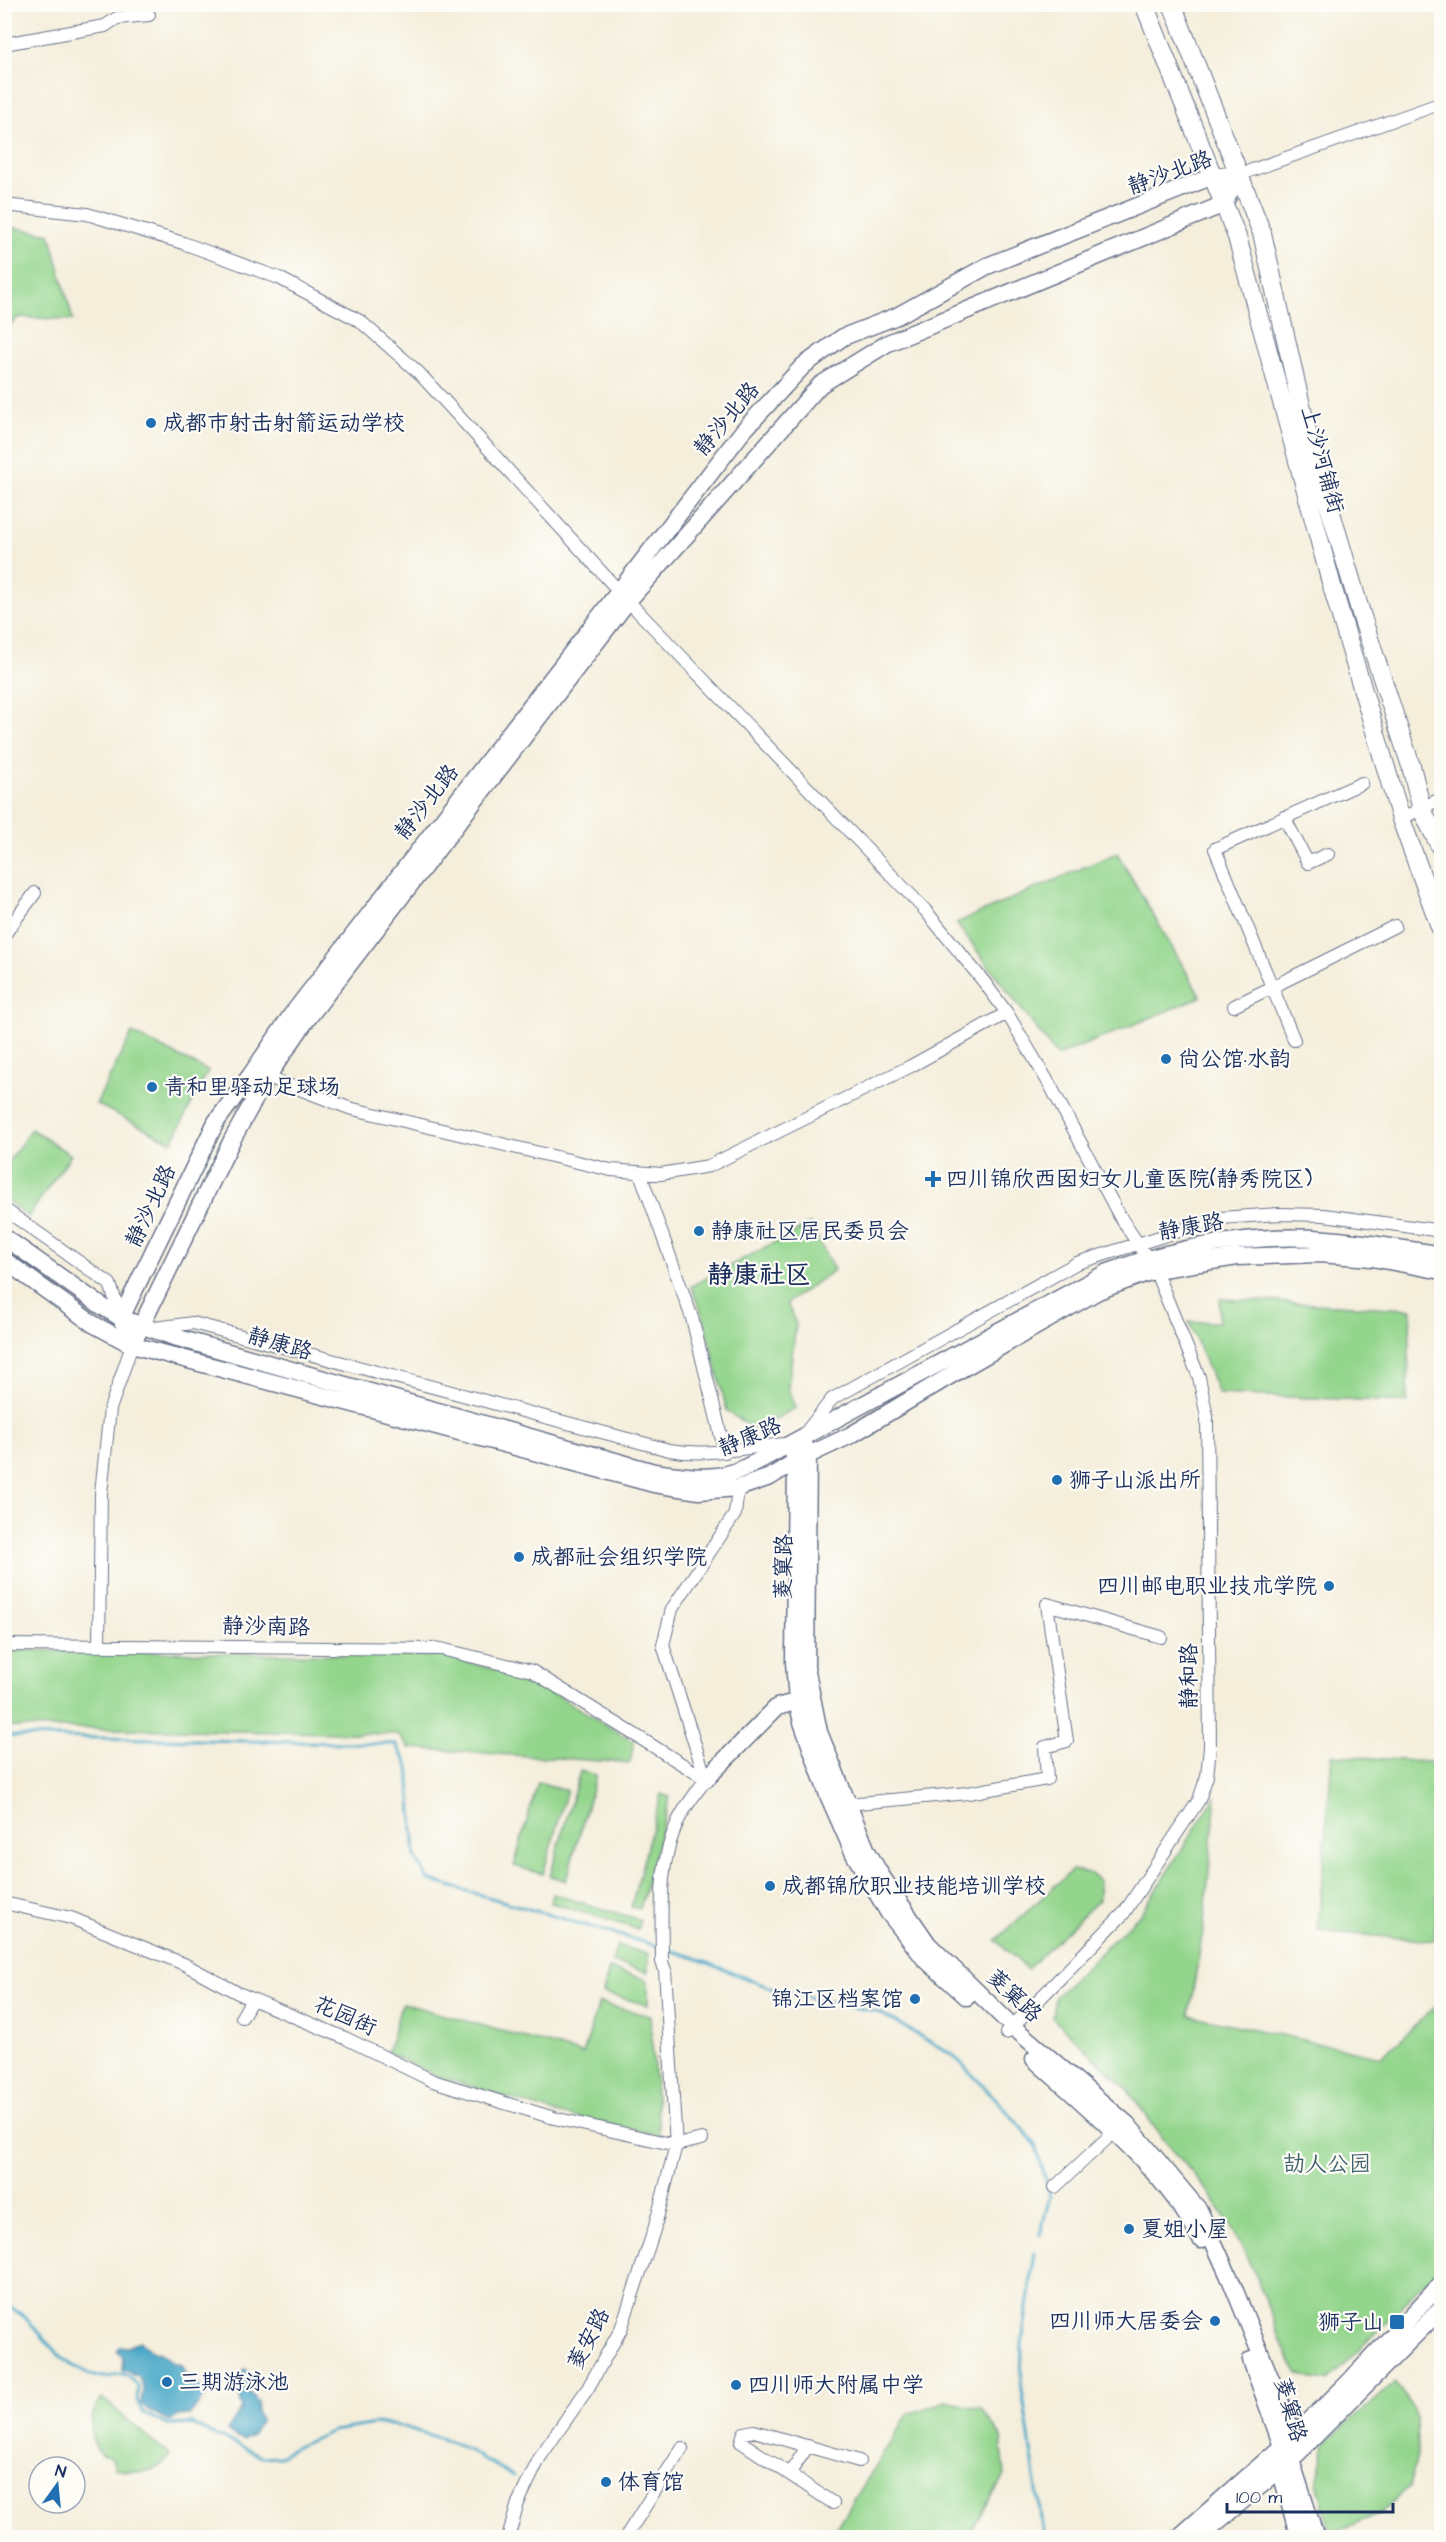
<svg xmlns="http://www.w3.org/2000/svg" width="1446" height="2542" font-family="'Architects Daughter','LXGW WenKai TC',sans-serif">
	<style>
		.green { fill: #93d58c; stroke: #578275; stroke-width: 1.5 }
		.water { fill: #49a8c8; stroke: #326c93; stroke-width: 1.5 }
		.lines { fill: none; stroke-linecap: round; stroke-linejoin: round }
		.stream { stroke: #49a8c8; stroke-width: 3 }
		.street-casing { stroke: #67728a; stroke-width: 14 }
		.secondary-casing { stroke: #67728a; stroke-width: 19 }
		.primary-casing { stroke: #67728a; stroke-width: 20 }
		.street { stroke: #fff; stroke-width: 12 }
		.secondary { stroke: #fff; stroke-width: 16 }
		.primary { stroke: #fff; stroke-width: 18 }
		.poi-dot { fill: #1f6fb2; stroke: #fdfcf7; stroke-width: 2 }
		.labels { text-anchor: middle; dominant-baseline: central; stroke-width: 4.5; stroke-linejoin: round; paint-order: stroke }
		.street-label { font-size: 22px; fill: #1b2f5e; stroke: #fdfcf7 }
		.poi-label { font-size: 22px; fill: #1b2f5e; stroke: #fdfcf7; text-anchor: start }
		.park-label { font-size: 22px; fill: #3f616c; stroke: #fdfcf7 }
		.quarter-label { font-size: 26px; font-weight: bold; fill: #1b2f5e; stroke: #fdfcf7 }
	</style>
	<rect width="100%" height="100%" fill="#fdfcf7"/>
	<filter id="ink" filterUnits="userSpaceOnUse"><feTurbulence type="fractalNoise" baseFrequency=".0167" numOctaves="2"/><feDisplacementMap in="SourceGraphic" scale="12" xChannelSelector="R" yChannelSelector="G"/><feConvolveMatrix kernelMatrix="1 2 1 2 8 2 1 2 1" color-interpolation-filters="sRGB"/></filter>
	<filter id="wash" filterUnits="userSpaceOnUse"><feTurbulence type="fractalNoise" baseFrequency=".008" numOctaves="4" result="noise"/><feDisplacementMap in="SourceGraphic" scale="24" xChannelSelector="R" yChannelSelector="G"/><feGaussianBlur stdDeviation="1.35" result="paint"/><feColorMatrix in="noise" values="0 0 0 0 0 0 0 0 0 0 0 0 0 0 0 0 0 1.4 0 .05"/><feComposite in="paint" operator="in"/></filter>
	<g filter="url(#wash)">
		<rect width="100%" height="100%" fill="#f4eedb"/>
		<path class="green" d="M 5,226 L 50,234 L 73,320 L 19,317 L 5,329 Z
			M 1117,853 L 1201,997 L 1057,1056 L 956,923 Z
			M 132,1033 L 208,1071 L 172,1142 L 96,1104 Z
			M 31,1129 L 71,1155 L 28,1217 L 5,1199 L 5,1167 Z
			M 810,1224 L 834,1270 L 787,1303 L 796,1324 L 788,1388 L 795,1408 L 755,1430 L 727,1411 L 703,1317 L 691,1286 Z
			M 1220,1299 L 1411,1309 L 1407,1402 L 1218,1394 L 1189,1322 L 1219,1322 Z
			M 5,1650 L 442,1656 L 529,1678 L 634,1742 L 630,1763 L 409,1748 L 398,1734 L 5,1727 Z
			M 1332,1755 L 1441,1763 L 1441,1844 L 1434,1941 L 1318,1931 Z
			M 580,1771 L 596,1775 L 566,1881 L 550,1876 Z
			M 538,1782 L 567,1790 L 543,1874 L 514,1866 Z
			M 661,1794 L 670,1797 L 640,1909 L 631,1907 Z
			M 1216,1796 L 1204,1925 L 1189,2015 L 1381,2057 L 1441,2002 L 1441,2266 L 1328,2381 L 1312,2379 L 1297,2373 L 1288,2358 L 1257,2279 L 1234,2231 L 1207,2190 L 1160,2135 L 1128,2090 L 1052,2017 L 1055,1997 L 1141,1913 Z
			M 1072,1870 L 1090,1873 L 1099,1881 L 1099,1900 L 1027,1969 L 996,1940 Z
			M 553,1894 L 641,1920 L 638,1929 L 551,1903 Z
			M 617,1945 L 648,1954 L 648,1973 L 612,1962 Z
			M 609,1969 L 648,1980 L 648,2005 L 603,1993 Z
			M 402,2003 L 583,2054 L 599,2003 L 650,2016 L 659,2135 L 556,2113 L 437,2076 L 387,2053 Z
			M 1394,2383 L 1405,2394 L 1416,2418 L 1417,2455 L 1409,2487 L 1379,2514 L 1331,2534 L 1317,2482 L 1327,2441 Z
			M 102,2398 L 170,2456 C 156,2475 136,2475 115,2468 L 112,2458 L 101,2455 C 87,2437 88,2415 102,2398 Z
			M 946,2401 L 982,2409 L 1001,2437 L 1005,2475 L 967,2537 L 831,2537 L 908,2414 Z"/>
		<path class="water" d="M 140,2341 L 157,2354 L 159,2352 L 174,2363 L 181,2365 L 186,2375 L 207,2393 L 190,2415 L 177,2416 L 171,2421 C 164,2419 146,2409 141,2404 L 143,2389 L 139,2377 L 122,2369 L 123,2358 L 117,2351 L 120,2346 L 128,2347 Z
			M 245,2369 L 248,2371 L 246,2387 L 258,2402 L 257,2414 L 261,2420 L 253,2434 L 244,2440 L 236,2438 L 227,2431 L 242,2408 L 237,2384 Z"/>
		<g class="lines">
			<path class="stream" d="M 4,1736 L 396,1744 L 409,1767 L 415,1857 L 429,1880 L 660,1947
				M 666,1949 L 693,1957 L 773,1989 L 880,2013 L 953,2055 L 1000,2103 L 1036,2145 L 1050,2196 L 1040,2235
				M 1035,2252 L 1022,2343 L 1021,2382 L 1042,2525 L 1047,2538
				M 4,2305 C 34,2314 50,2357 79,2369 C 85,2372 93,2377 101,2377 C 120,2378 121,2365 138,2386 L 137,2401 L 142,2411 L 155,2419 L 170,2425 L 192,2424 L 263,2457 L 280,2456 L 290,2450 L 333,2431 L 375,2424 L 394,2424 L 455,2443 L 513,2476"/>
		</g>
	</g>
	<g filter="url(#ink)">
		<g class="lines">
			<g class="street-casing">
				<path id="street" d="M 4,44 L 105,26 L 117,18 L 149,15
					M 1238,175 L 1442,103
					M 4,205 L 87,214 L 183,243 L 279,278 L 360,321 L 418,372 L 628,601 L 925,910 L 984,982 L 1007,1013 L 1050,1085 L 1119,1215 L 1155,1270 L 1199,1377 L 1207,1417 L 1210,1747 L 1207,1776 L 1199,1800 L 1124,1913 L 1006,2033
					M 1284,817 L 1308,863 L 1328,854
					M 1401,819 L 1442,798
					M 4,935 L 35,893
					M 1234,1006 L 1395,926
					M 1294,1040 L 1215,849 L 1362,783
					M 260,1074 L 349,1108 L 611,1170 L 661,1174 L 709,1166 L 911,1066 L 1007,1013
					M 640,1173 L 692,1318 L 725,1452
					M 4,1209 L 110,1284 L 121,1318
					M 155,1328 L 193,1323 L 669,1450 C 709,1457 746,1447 786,1444
					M 806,1432 L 832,1399 L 1077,1263 L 1220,1218 L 1280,1214 L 1324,1215 L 1442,1231
					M 4,1645 L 441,1649 L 532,1671 L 706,1779
					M 99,1646 L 101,1493 L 110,1409 L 132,1345
					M 847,1804 L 968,1793 L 1047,1779 L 1045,1747 L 1067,1741 L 1047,1604 L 1161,1637
					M 4,1903 L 71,1918 L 184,1964 L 238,1993 L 345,2038 L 433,2081 L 554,2118 L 676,2145 L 702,2139
					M 242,2017 L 252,1999
					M 1055,2187 L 1114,2132
					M 789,2474 L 808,2446
					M 833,2503 L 741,2442 L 744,2433 L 754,2431 L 859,2461
					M 508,2538 L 518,2503 L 540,2457 L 588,2388 L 621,2329 L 654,2230 L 676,2145 L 665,1970 L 662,1962 C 662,1914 657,1866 678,1821 C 685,1806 697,1792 706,1779 L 663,1645 L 672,1609 L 735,1514 L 738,1488
					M 625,2538 L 682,2448"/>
			</g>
			<g class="secondary-casing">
				<path id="secondary" d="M 1238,175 L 1224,204 L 888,343 L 820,385 L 628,601 L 305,1022 L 267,1077 L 232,1140 L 132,1345 L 121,1318 L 216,1122 L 250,1076 L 290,1017 L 743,431 L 803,366 L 843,337 L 897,316 L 987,266 L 1213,176 Z
					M 4,1237 L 100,1305 L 121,1318 L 171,1336 L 654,1472 C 679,1475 709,1481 734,1472 C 744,1469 754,1463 764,1458 L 1106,1273 C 1175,1247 1253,1233 1327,1239 C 1366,1242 1404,1249 1442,1255
					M 4,1260 L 93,1324 L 132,1345 L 654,1484 L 699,1491 L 738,1488 L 770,1477 L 796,1461 L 851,1435 L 958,1371 L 1098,1291 L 1155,1270 L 1237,1257 L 1319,1254 L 1372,1258 L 1442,1271
					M 805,1446 L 808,1455 L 806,1667 L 819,1732 L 867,1851 L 882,1877 L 928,1944 L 1012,2026 L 1127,2124 L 1199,2210 L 1231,2281 L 1294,2436 L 1291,2460 L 1316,2538
					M 793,1453 L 796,1461 L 794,1662 L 797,1701 L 802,1722 L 828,1795 L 854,1854 L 888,1912 L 924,1958 L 967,1997
					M 706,1779 L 777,1707 L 806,1699
					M 1034,2059 C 1092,2112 1165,2169 1201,2240
					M 1251,2360 L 1282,2446 L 1280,2469 L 1299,2538
					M 1178,2538 L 1294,2436 L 1346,2385 L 1442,2283
					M 1198,2538 L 1291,2460 L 1442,2308"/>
			</g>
			<g class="primary-casing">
				<path id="primary" d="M 1144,4 L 1237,237 L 1332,586 L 1401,819 L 1442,932
					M 1172,4 L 1262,233 L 1307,432 L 1363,620 L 1411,766 L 1422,810 L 1442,850"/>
			</g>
			<use href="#street" class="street"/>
			<use href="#secondary" class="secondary"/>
			<use href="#primary" class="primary"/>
		</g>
	</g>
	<g class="poi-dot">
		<circle cx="151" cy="423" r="6"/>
		<circle cx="1166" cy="1059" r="6"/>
		<circle cx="152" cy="1087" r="6"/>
		<path d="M930 1170h6v6h6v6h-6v6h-6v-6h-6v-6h6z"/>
		<circle cx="699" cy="1231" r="6"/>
		<circle cx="1057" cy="1480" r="6"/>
		<circle cx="519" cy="1557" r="6"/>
		<circle cx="1329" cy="1586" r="6"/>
		<circle cx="770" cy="1886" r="6"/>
		<circle cx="915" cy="1999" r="6"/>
		<circle cx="1129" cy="2229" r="6"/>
		<circle cx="1215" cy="2321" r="6"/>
		<rect x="1389" y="2314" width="16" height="16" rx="3"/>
		<circle cx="167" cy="2382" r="6"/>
		<circle cx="736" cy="2385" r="6"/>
		<circle cx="606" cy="2482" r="6"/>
	</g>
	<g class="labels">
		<g class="street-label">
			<text transform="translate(1170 173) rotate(-20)">静沙北路</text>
			<text transform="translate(727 419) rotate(-50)">静沙北路</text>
			<text transform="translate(1322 460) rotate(75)">上沙河铺街</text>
			<text transform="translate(427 802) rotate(-52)">静沙北路</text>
			<text transform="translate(151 1206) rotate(-65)">静沙北路</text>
			<text transform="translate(1191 1227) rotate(-10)">静康路</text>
			<text transform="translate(280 1344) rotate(16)">静康路</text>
			<text transform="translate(750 1437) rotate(-23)">静康路</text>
			<text transform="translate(784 1567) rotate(-89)">菱窠路</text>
			<text transform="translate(266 1627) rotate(1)">静沙南路</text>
			<text transform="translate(1189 1676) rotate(-90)">静和路</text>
			<text transform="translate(1014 1996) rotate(43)">菱窠路</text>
			<text transform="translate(345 2016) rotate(24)">花园街</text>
			<text transform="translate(589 2339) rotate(-63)">菱安路</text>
			<text transform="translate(1290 2410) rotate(74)">菱窠路</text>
		</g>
		<g class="poi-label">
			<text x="163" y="423">成都市射击射箭运动学校</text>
			<text x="1178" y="1059">尚公馆·水韵</text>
			<text x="164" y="1087">青和里驿动足球场</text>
			<text x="946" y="1179">四川锦欣西囡妇女儿童医院(静秀院区)</text>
			<text x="711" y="1231">静康社区居民委员会</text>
			<text x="1069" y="1480">狮子山派出所</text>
			<text x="531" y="1557">成都社会组织学院</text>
			<text x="1317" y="1586" text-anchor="end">四川邮电职业技术学院</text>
			<text x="782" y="1886">成都锦欣职业技能培训学校</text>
			<text x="903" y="1999" text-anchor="end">锦江区档案馆</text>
			<text x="1141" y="2229">夏姐小屋</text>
			<text x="1203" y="2321" text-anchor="end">四川师大居委会</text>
			<text x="1384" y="2322" text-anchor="end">狮子山</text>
			<text x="179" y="2382">三期游泳池</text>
			<text x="748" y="2385">四川师大附属中学</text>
			<text x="618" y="2482">体育馆</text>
		</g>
		<g class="park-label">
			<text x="1327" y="2164">劼人公园</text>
		</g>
		<g class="quarter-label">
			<text x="759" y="1275">静康社区</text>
		</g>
	</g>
	<rect width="1446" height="2542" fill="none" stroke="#fdfcf7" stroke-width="24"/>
	<g transform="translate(57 2485) rotate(15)"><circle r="28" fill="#fdfcf7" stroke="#a3aaba" stroke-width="1.5"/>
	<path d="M0-4.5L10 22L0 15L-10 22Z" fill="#1f6fb2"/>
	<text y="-9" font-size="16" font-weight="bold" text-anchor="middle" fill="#1b2f5e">N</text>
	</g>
	<path d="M1227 2503v9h166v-9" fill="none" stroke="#1b2f5e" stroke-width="3"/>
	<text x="1236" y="2503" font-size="18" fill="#1b2f5e" stroke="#fdfcf7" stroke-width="4.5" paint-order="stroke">100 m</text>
</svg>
